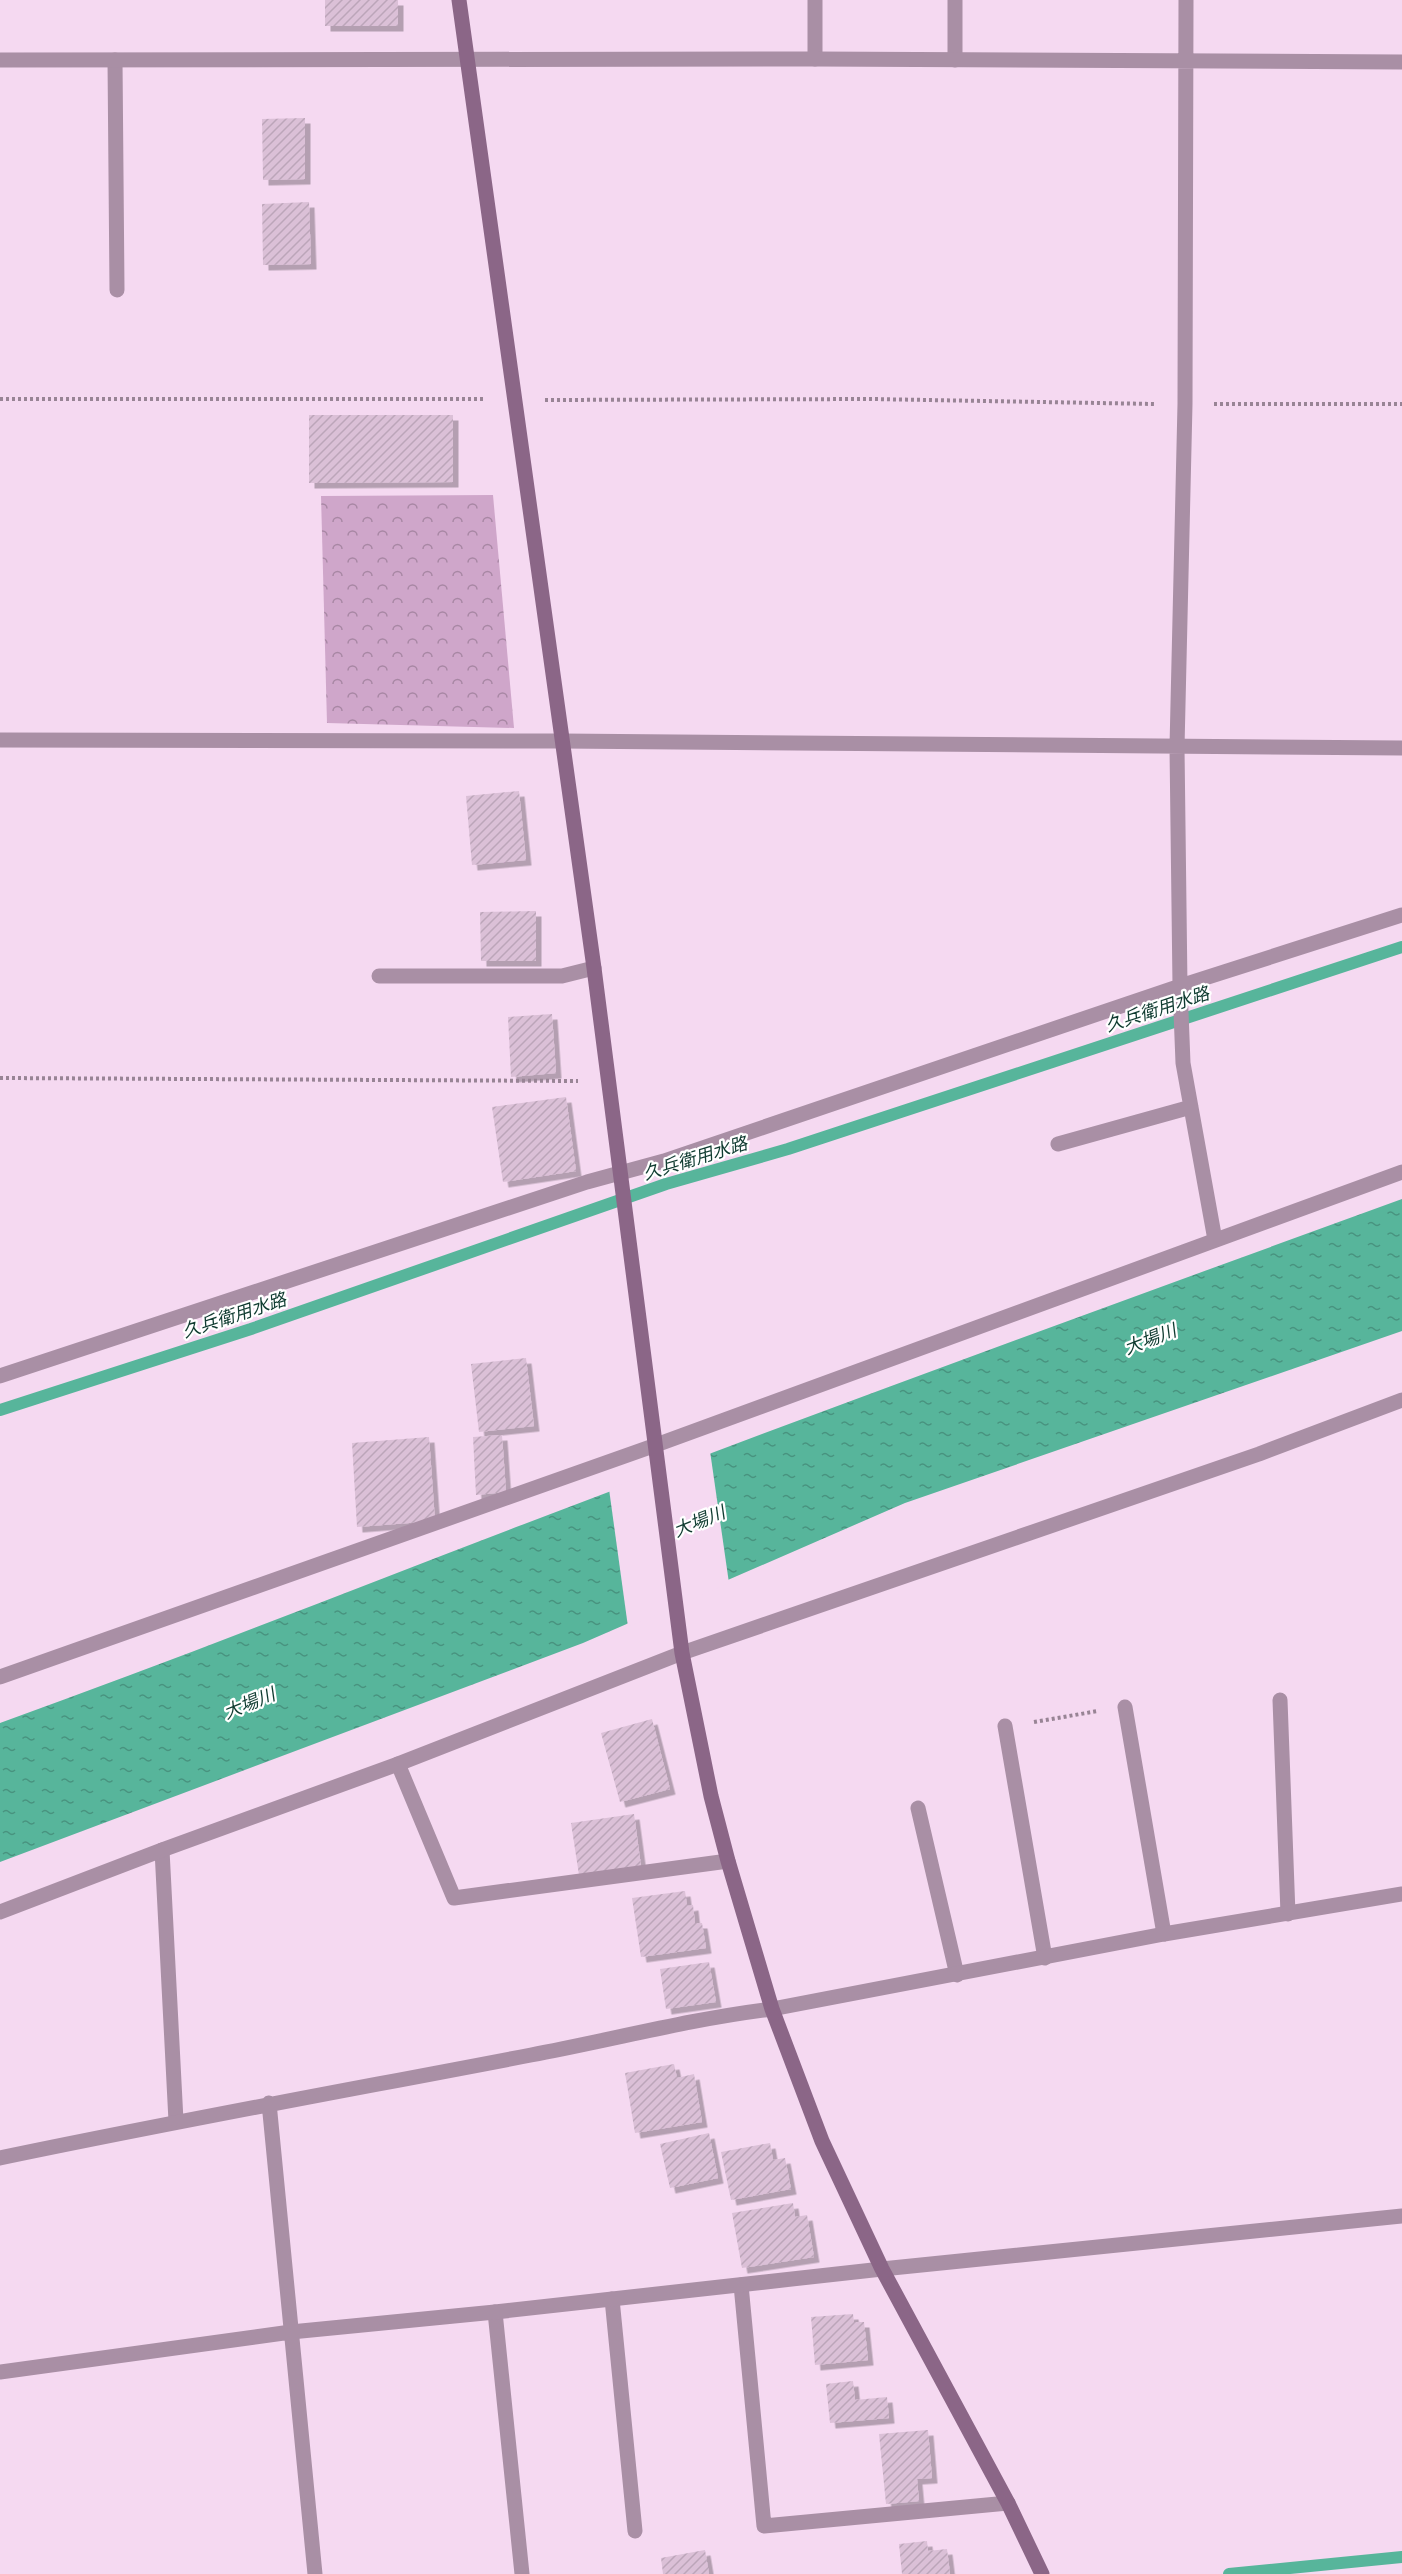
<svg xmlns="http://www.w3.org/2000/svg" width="1402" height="2574" font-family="'Titillium Web','Noto Sans JP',sans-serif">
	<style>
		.park { fill: url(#park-crowns) }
		.water { fill: url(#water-ripples) }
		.pier { fill: #f5d9f1 }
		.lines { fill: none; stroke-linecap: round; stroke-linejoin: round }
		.stream { stroke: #57b59b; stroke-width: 12 }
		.building { fill: url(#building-hatch); filter: url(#shadow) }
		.path { stroke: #988495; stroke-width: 4; stroke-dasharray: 3 3; stroke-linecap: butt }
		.lane { stroke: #a98fa5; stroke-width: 15 }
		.street { stroke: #a98fa5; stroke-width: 15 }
		.secondary { stroke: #8b6687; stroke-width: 15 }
		.labels { text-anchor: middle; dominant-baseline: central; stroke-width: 4.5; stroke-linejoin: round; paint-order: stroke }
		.water-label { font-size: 18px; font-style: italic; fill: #0f3b30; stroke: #fff }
	</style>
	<defs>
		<pattern id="park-crowns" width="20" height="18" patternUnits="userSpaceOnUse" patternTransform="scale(1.5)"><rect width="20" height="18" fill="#cfa6ca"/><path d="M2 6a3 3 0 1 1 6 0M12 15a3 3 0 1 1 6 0" fill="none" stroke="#a887a4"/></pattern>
		<pattern id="water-ripples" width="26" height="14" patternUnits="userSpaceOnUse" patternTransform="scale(1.5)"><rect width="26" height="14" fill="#57b59b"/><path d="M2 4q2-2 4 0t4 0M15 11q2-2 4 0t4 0" fill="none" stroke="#48937f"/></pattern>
		<pattern id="building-hatch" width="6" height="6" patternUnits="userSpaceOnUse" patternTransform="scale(1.5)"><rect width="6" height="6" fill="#dbc0d7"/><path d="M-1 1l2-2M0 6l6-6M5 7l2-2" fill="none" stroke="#bca5b9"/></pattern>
		<filter id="shadow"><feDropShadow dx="5.5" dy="5.5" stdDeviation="0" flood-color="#0004"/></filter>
	</defs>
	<rect width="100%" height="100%" fill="#f5d9f1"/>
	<path class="park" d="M 493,495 L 514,728 L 327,723 L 321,496 Z"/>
	<path class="water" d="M 1402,1199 L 1402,1331 L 905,1503 L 583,1643 L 0,1862 L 0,1723 C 184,1657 366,1584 548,1515 C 832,1406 1117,1303 1402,1199 Z"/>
	<path class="pier" d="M 710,1451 L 729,1583 L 628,1627 L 609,1489 Z"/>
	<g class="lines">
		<path class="stream" d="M 0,1410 L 251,1329 L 666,1184 L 788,1149 L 1402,947
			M 1229,2574 L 1402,2557"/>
	</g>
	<path class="building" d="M 325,0 L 398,0 L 398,26 L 325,26 Z
		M 305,118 L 305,179 L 263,180 L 262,119 Z
		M 309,202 L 311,264 L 263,265 L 262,204 Z
		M 309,415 L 453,415 L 453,482 L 309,483 Z
		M 519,791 L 526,860 L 472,865 L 466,796 Z
		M 536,911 L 536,961 L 481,961 L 480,912 Z
		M 552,1014 L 556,1073 L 511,1077 L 508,1017 Z
		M 566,1097 L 576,1171 L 503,1182 L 492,1107 Z
		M 526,1358 L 534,1426 L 479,1432 L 471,1364 Z
		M 502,1435 L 506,1492 L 476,1495 L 473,1437 Z
		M 429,1437 L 435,1521 L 357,1527 L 352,1443 Z
		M 652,1719 L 670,1789 L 620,1802 L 601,1733 Z
		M 634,1814 L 641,1866 L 579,1875 L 571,1823 Z
		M 685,1891 L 687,1906 L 693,1905 L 695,1923 L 702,1923 L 706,1948 L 641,1957 L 632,1898 Z
		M 709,1962 L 716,2002 L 666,2009 L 660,1969 Z
		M 674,2064 L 677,2078 L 694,2074 L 702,2122 L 635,2133 L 625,2073 Z
		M 709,2133 L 718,2178 L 670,2188 L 660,2144 Z
		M 770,2143 L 773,2160 L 785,2158 L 791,2189 L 731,2200 L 721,2152 Z
		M 793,2203 L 795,2217 L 807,2215 L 814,2257 L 742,2268 L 732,2213 Z
		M 853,2314 L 854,2322 L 864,2322 L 868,2360 L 815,2365 L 811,2317 Z
		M 853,2381 L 855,2400 L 887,2397 L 889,2418 L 830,2423 L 826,2384 Z
		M 928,2430 L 932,2478 L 917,2479 L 919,2501 L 886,2504 L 879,2434 Z
		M 927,2541 L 928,2551 L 947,2549 L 950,2574 L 902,2574 L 899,2544 Z
		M 705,2550 L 709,2574 L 663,2574 L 661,2558 Z"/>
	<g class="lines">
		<path class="path" d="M 0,399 L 484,399
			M 545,400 L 871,399 L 1155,404
			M 1214,404 L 1402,404
			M 0,1078 L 578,1081
			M 1034,1722 L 1098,1711"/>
		<path class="lane" d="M 815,59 L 815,0
			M 115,60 L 117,290
			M 955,60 L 955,0
			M 379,976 L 562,976 L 594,968
			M 1280,1700 L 1288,1914
			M 1125,1707 L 1164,1934
			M 1005,1726 L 1045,1958
			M 398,1764 L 454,1898 L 728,1861
			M 918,1808 L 957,1975
			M 162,1850 L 176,2121
			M 741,2285 L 764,2526 L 1008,2503
			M 612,2299 L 635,2531
			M 495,2312 L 522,2574"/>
		<path class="street" d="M 1186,0 L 1185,404 L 1177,747 L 1180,986 L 1183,1063 L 1215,1240
			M 0,60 L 815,59 L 1402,62
			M 0,740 L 562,741 L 1402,748
			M 1058,1144 L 1191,1107
			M 0,1376 L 587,1182 L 664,1161 L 1180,986 L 1402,915
			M 0,1677 L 656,1445 L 1402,1172
			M 0,1912 L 162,1850 L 398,1764 L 682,1653 L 1259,1454 L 1402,1400
			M 269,2103 L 315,2574
			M 0,2158 C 176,2121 354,2089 531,2055 C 611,2040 690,2019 772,2009 L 1164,1934 L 1402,1894
			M 0,2372 L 291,2332 L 495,2312 L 882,2269 L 1402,2216"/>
		<path class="secondary" d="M 459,0 L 594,968 L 682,1653 L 711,1796 L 728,1861 L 772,2009 L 822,2141 L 882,2269 L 1008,2503 L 1042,2574"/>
	</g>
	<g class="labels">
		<g class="water-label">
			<text transform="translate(1157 1009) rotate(-18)">久兵衛用水路</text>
			<text transform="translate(695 1158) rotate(-17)">久兵衛用水路</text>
			<text transform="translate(234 1315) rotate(-18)">久兵衛用水路</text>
			<text transform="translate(1150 1339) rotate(-21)">大場川</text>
			<text transform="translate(699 1521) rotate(-22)">大場川</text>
			<text transform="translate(249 1703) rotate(-22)">大場川</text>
		</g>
	</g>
</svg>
